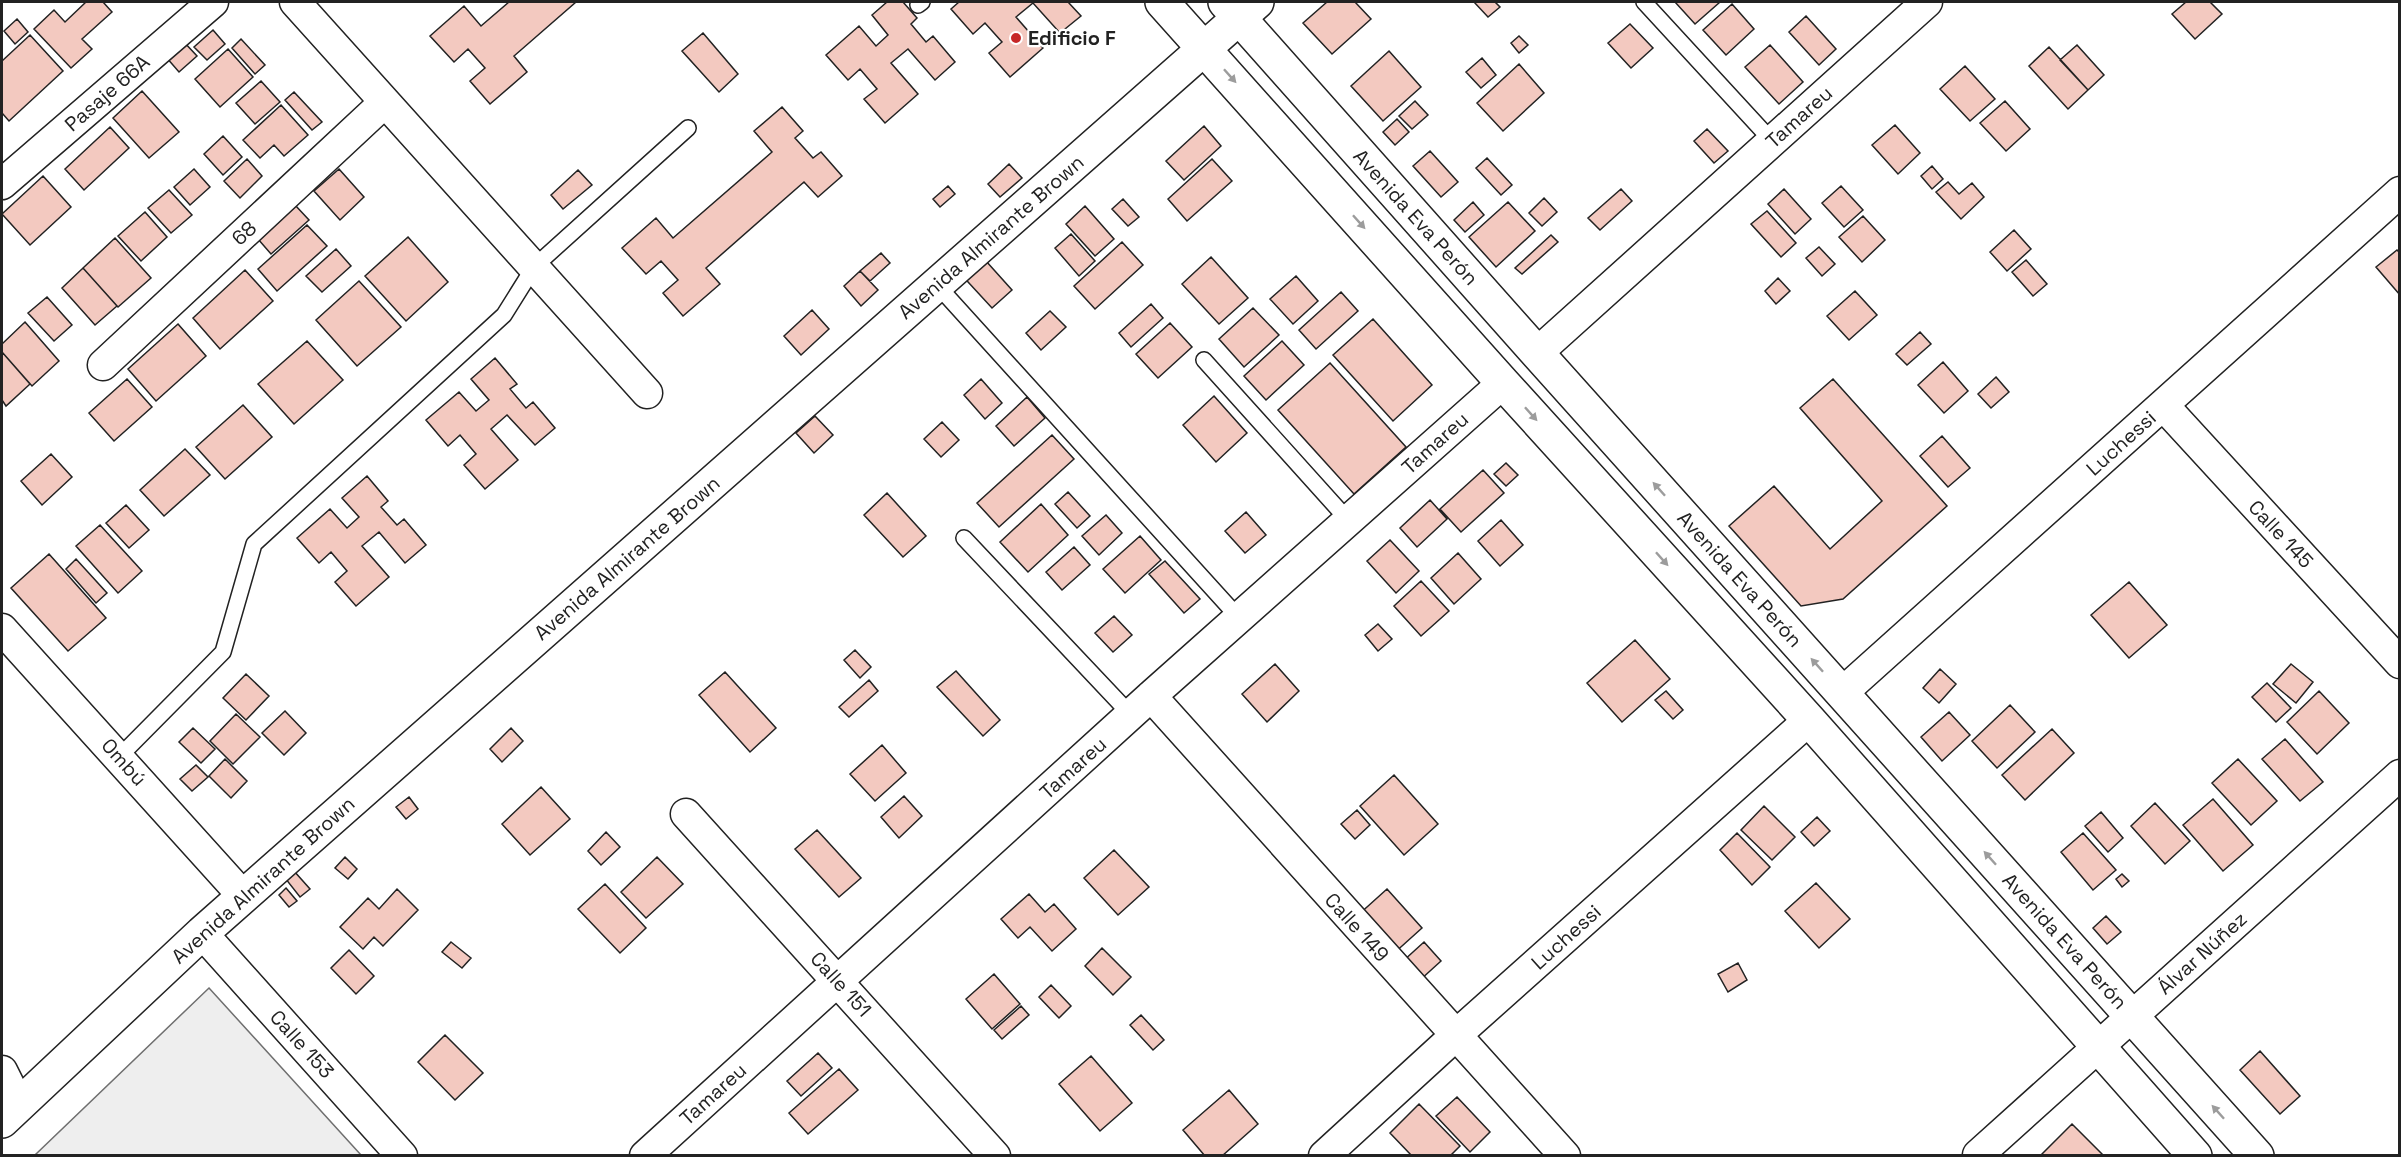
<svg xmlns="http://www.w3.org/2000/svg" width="2401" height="1157" font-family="'Space Grotesk',sans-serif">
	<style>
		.green { fill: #eee; stroke: #6f6f6f; stroke-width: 1.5 }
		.building { fill: #f3c9c0; stroke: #222; stroke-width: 1.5 }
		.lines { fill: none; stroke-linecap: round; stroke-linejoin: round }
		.service-casing { stroke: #222; stroke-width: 18 }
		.minor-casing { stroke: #222; stroke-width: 33 }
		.tertiary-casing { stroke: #222; stroke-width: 36 }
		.secondary-casing { stroke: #222; stroke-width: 36 }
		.service { stroke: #fff; stroke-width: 15 }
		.minor { stroke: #fff; stroke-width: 30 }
		.tertiary { stroke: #fff; stroke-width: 33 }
		.secondary { stroke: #fff; stroke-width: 33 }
		.oneway { fill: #9c9c9c }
		.poi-dot { fill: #c62828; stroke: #fff; stroke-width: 2 }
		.labels { text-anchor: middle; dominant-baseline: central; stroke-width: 4.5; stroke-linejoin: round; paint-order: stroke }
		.poi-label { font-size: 20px; font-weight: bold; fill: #222; stroke: #fff; text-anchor: start }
		.street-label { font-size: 20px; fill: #222; stroke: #fff }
	</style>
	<rect width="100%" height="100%" fill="#fff"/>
	<path class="green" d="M 209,988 L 361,1155 L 35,1155 Z"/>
	<path class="building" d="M 86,2 L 103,2 L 112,12 L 82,39 L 92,49 L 71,68 L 34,29 L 54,10 L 65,22 Z
		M 509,2 L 576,2 L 514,56 L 527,72 L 490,104 L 470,81 L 485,68 L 468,49 L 454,62 L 430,36 L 464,6 L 481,26 Z
		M 887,2 L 903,2 L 917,18 L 911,24 L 926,42 L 933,36 L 955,62 L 935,80 L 908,49 L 891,63 L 918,94 L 885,123 L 864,99 L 877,89 L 860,69 L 848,80 L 826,55 L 859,26 L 876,46 L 888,35 L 872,15 Z
		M 959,2 L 1068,2 L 1081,16 L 1060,33 L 1033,3 L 1016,17 L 1043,48 L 1010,77 L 989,53 L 1002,42 L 985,23 L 973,34 L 951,9 Z
		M 1327,2 L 1355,2 L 1371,19 L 1332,54 L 1303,23 Z
		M 1474,2 L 1495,2 L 1500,7 L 1488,17 Z
		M 1675,2 L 1720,2 L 1695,24 Z
		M 2186,2 L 2210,2 L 2222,14 L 2195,39 L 2172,14 Z
		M 1732,4 L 1754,29 L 1726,55 L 1703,30 Z
		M 1806,16 L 1836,49 L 1819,65 L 1789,32 Z
		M 17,19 L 28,32 L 15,44 L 4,31 Z
		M 1630,24 L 1653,48 L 1631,68 L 1608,43 Z
		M 213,30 L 225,44 L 207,60 L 194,47 Z
		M 703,33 L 738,74 L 719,92 L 682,51 Z
		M 30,35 L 63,71 L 9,121 L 2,113 L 2,61 Z
		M 1519,36 L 1528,45 L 1519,53 L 1511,43 Z
		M 241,39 L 265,65 L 255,74 L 232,48 Z
		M 183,41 L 197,56 L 179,72 L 166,57 Z
		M 1770,45 L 1803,82 L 1779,104 L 1745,67 Z
		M 2077,45 L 2104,75 L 2088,90 L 2060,60 Z
		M 2049,47 L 2088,90 L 2068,109 L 2029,66 Z
		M 228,49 L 253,77 L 220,107 L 195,79 Z
		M 1389,51 L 1421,87 L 1383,121 L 1351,86 Z
		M 1482,58 L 1496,75 L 1481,88 L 1466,72 Z
		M 1519,64 L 1544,93 L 1503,131 L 1477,103 Z
		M 1965,66 L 1995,99 L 1970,121 L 1940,89 Z
		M 261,81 L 280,102 L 255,124 L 236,103 Z
		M 142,91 L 179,132 L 149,158 L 113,118 Z
		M 294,92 L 322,122 L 312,130 L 285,100 Z
		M 1415,101 L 1428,115 L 1412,129 L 1399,116 Z
		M 2005,101 L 2030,129 L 2006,151 L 1980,123 Z
		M 281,105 L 308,135 L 284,156 L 274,145 L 260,158 L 243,140 Z
		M 782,107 L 803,131 L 795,138 L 813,158 L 821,152 L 842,176 L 818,197 L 804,182 L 706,268 L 720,284 L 683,316 L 663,293 L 678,280 L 661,261 L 646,274 L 622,248 L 656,218 L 673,238 L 772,152 L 754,131 Z
		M 1397,119 L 1409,132 L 1395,145 L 1383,132 Z
		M 1895,125 L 1920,153 L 1898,174 L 1872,145 Z
		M 1204,126 L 1221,146 L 1184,180 L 1166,161 Z
		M 110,127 L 129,148 L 84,190 L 65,169 Z
		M 1707,129 L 1728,151 L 1714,163 L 1694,141 Z
		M 223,136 L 242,157 L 223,175 L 204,154 Z
		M 1430,151 L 1458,182 L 1441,197 L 1413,166 Z
		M 1487,158 L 1512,185 L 1501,195 L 1476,168 Z
		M 247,159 L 262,176 L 240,198 L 224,181 Z
		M 1212,159 L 1232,181 L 1187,221 L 1168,199 Z
		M 1009,164 L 1022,178 L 1000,197 L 988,184 Z
		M 1932,166 L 1943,179 L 1932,189 L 1921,176 Z
		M 194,169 L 210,187 L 190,205 L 174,187 Z
		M 339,169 L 364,197 L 340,220 L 314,191 Z
		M 578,170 L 592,185 L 563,209 L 551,195 Z
		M 43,176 L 71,207 L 30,245 L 2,214 Z
		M 1948,182 L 1959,194 L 1972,183 L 1984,197 L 1961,219 L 1936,192 Z
		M 948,186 L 955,194 L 940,207 L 933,199 Z
		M 1841,186 L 1863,210 L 1844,227 L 1822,203 Z
		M 1621,189 L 1632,201 L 1600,230 L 1588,218 Z
		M 1784,189 L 1811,219 L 1795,234 L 1768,204 Z
		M 169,190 L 192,215 L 171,233 L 148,208 Z
		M 1544,198 L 1557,212 L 1542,226 L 1529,213 Z
		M 1123,199 L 1139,217 L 1128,226 L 1112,209 Z
		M 1473,202 L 1484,215 L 1465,232 L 1454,220 Z
		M 1508,202 L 1535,231 L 1496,267 L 1469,237 Z
		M 295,205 L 309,220 L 271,254 L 258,239 Z
		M 1085,206 L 1114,239 L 1095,256 L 1066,224 Z
		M 1767,211 L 1796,243 L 1781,257 L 1751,224 Z
		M 145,212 L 167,237 L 141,261 L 118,236 Z
		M 1863,216 L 1885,240 L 1862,262 L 1839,237 Z
		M 307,225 L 327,246 L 277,291 L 258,269 Z
		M 2014,230 L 2031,249 L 2007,271 L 1990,252 Z
		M 1071,234 L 1095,261 L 1079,276 L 1055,248 Z
		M 1551,235 L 1558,242 L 1522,274 L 1515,268 Z
		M 408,237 L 448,282 L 406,321 L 365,276 Z
		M 115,238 L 151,278 L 118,307 L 83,268 Z
		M 1122,242 L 1143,265 L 1095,309 L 1074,286 Z
		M 1819,247 L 1835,264 L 1822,276 L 1806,258 Z
		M 336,249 L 351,266 L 322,292 L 306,276 Z
		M 2397,250 L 2400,253 L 2400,295 L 2376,267 Z
		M 977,251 L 1012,290 L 992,308 L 957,270 Z
		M 881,253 L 890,263 L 870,281 L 860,271 Z
		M 1211,257 L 1248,298 L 1219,324 L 1182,284 Z
		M 2026,260 L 2047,284 L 2033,296 L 2012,272 Z
		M 83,268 L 117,306 L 95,325 L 62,288 Z
		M 245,270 L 273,301 L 220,349 L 193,318 Z
		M 860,271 L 878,290 L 861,306 L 844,286 Z
		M 1296,276 L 1318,301 L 1293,324 L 1270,299 Z
		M 1778,278 L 1790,291 L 1776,304 L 1765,291 Z
		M 359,281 L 401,327 L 357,366 L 316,320 Z
		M 1855,291 L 1877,315 L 1849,340 L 1827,316 Z
		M 1341,292 L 1358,311 L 1316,349 L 1299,330 Z
		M 47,297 L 72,325 L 54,341 L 28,313 Z
		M 1151,304 L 1163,318 L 1131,347 L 1119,333 Z
		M 1253,308 L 1279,335 L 1244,367 L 1219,339 Z
		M 812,310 L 829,329 L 801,355 L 784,336 Z
		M 1050,311 L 1066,327 L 1041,350 L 1026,333 Z
		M 1373,319 L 1432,385 L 1393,421 L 1333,355 Z
		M 25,322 L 59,361 L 32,386 L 2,352 L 2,344 Z
		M 1170,323 L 1192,347 L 1158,378 L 1136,354 Z
		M 178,324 L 206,356 L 156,401 L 128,369 Z
		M 1920,332 L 1931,344 L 1907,365 L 1896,354 Z
		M 307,341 L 343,380 L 294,424 L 258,384 Z
		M 1282,341 L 1304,365 L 1266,400 L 1244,376 Z
		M 2,352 L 30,384 L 6,406 L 2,400 Z
		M 495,358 L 517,384 L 510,389 L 526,408 L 533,402 L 555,428 L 535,445 L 507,415 L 491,429 L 518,460 L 485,489 L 464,465 L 476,454 L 460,435 L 448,446 L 426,420 L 459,392 L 476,411 L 489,400 L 471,379 Z
		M 1943,362 L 1968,391 L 1944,413 L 1918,385 Z
		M 1330,363 L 1406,447 L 1354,494 L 1278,410 Z
		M 1996,377 L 2009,392 L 1991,408 L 1978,394 Z
		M 127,379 L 152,407 L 114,441 L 89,413 Z
		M 981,379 L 1002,403 L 985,419 L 964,395 Z
		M 1833,379 L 1947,506 L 1843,599 L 1801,606 L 1729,526 L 1774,486 L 1830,549 L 1882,501 L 1800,408 Z
		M 1214,396 L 1247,433 L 1216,462 L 1183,425 Z
		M 1027,397 L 1045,418 L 1014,446 L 996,426 Z
		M 243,405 L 272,437 L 225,479 L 196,447 Z
		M 815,416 L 833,435 L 814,453 L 796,433 Z
		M 942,422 L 959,440 L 941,457 L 924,439 Z
		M 1052,435 L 1074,459 L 999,527 L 977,503 Z
		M 1942,436 L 1970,468 L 1948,487 L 1920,456 Z
		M 185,449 L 210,475 L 164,516 L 140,490 Z
		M 51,454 L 72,477 L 42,505 L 21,481 Z
		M 1506,463 L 1518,475 L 1506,486 L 1494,474 Z
		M 1483,470 L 1504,493 L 1461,532 L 1440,509 Z
		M 367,476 L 388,501 L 381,507 L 397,525 L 404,519 L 426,545 L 405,563 L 379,532 L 362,546 L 389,577 L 356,606 L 335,582 L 347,571 L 331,552 L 319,563 L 297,538 L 330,509 L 347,528 L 359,517 L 342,498 Z
		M 1068,492 L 1090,516 L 1077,528 L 1055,504 Z
		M 887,493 L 926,536 L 903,557 L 864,515 Z
		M 1430,500 L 1447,519 L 1417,547 L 1400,528 Z
		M 1041,504 L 1068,535 L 1028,572 L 1000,542 Z
		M 126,505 L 149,530 L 129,548 L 106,523 Z
		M 1246,512 L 1266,535 L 1245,553 L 1225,531 Z
		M 1106,515 L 1122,533 L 1099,555 L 1082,536 Z
		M 1501,520 L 1523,545 L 1500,566 L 1478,541 Z
		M 100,525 L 142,571 L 118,593 L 76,546 Z
		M 1140,536 L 1161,560 L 1125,593 L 1103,569 Z
		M 1390,540 L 1419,571 L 1396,593 L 1367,561 Z
		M 1074,547 L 1090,565 L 1062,590 L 1046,572 Z
		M 1458,553 L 1481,579 L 1454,604 L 1431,578 Z
		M 49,554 L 106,618 L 68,651 L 11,588 Z
		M 76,559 L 107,593 L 96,603 L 66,569 Z
		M 1165,561 L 1200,599 L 1184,613 L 1149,574 Z
		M 1421,581 L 1449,611 L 1421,636 L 1394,606 Z
		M 2129,582 L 2167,625 L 2129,658 L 2091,615 Z
		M 1114,616 L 1132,635 L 1113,652 L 1095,633 Z
		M 1378,624 L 1392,639 L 1378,651 L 1365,635 Z
		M 1635,640 L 1670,679 L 1622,722 L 1587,683 Z
		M 855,650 L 871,667 L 860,678 L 844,660 Z
		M 1275,664 L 1299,691 L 1267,722 L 1242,694 Z
		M 2291,664 L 2313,682 L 2296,703 L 2273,684 Z
		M 1940,669 L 1956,684 L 1939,703 L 1923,688 Z
		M 956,671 L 1000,720 L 983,736 L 937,687 Z
		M 725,672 L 776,728 L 750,752 L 699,695 Z
		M 246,674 L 269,696 L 246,720 L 223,698 Z
		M 869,680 L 878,691 L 849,717 L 839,707 Z
		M 2267,683 L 2291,708 L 2276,722 L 2252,697 Z
		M 1666,691 L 1683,710 L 1673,719 L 1655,700 Z
		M 2319,691 L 2349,723 L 2317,754 L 2287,722 Z
		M 2010,705 L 2035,732 L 1997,768 L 1972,741 Z
		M 285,711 L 306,733 L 284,755 L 262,733 Z
		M 1949,712 L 1970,735 L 1942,761 L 1921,737 Z
		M 236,714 L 260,737 L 233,764 L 210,741 Z
		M 193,728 L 215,749 L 201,763 L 179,742 Z
		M 511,728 L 523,741 L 502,762 L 490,749 Z
		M 2052,729 L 2074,753 L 2025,800 L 2002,775 Z
		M 2285,739 L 2323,782 L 2300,801 L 2262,759 Z
		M 882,745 L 906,773 L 875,801 L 850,774 Z
		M 225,759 L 247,781 L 231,798 L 209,776 Z
		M 2238,759 L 2277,801 L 2251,825 L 2212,783 Z
		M 196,765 L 208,777 L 192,791 L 180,779 Z
		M 1394,775 L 1438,824 L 1404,855 L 1360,806 Z
		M 541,787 L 570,819 L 530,855 L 502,824 Z
		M 904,796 L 922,816 L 899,838 L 881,817 Z
		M 409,797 L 418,809 L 406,819 L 396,807 Z
		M 2213,799 L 2253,845 L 2223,871 L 2183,825 Z
		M 2155,803 L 2190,841 L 2165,864 L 2131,826 Z
		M 1764,806 L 1795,837 L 1772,860 L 1741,830 Z
		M 1357,810 L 1370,825 L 1355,839 L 1341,824 Z
		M 2101,812 L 2123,838 L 2108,852 L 2085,826 Z
		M 1817,817 L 1830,831 L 1814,846 L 1801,832 Z
		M 817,830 L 861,878 L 839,897 L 795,849 Z
		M 606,832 L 620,847 L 601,865 L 588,851 Z
		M 1737,833 L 1770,867 L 1752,885 L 1720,850 Z
		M 2083,833 L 2116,870 L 2093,890 L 2061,852 Z
		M 1114,850 L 1149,887 L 1118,915 L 1084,878 Z
		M 345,857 L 357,869 L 348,879 L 335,868 Z
		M 657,857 L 683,884 L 646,918 L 621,892 Z
		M 294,871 L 310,889 L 300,897 L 285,878 Z
		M 2122,874 L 2129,881 L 2122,887 L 2116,879 Z
		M 1816,883 L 1850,919 L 1819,948 L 1785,911 Z
		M 605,884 L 646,928 L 620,953 L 578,909 Z
		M 286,888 L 297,901 L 289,907 L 279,895 Z
		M 397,889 L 418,910 L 383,946 L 374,937 L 363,949 L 340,927 L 368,898 L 379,909 Z
		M 1387,889 L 1422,928 L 1392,955 L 1357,916 Z
		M 1029,894 L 1045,912 L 1054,904 L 1076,929 L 1052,951 L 1030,927 L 1018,938 L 1001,919 Z
		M 2106,916 L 2121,932 L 2107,944 L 2093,928 Z
		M 451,942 L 471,958 L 462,968 L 442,952 Z
		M 1424,942 L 1441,961 L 1419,981 L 1402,962 Z
		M 1102,948 L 1131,977 L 1113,995 L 1085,966 Z
		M 349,950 L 374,976 L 356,994 L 331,968 Z
		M 1738,963 L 1747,980 L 1728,992 L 1718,974 Z
		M 994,974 L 1020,1004 L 992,1029 L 966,999 Z
		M 1051,985 L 1071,1006 L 1059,1018 L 1039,997 Z
		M 1021,1006 L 1029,1015 L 1002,1039 L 994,1030 Z
		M 1141,1015 L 1164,1040 L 1153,1050 L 1130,1025 Z
		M 445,1035 L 483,1073 L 455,1100 L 418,1062 Z
		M 2260,1051 L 2300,1096 L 2280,1114 L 2240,1070 Z
		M 818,1053 L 832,1068 L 801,1096 L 787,1081 Z
		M 1091,1056 L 1132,1103 L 1100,1131 L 1059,1084 Z
		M 839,1069 L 858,1090 L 808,1134 L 789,1113 Z
		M 1229,1090 L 1258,1124 L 1222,1156 L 1205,1156 L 1183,1130 Z
		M 1457,1097 L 1490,1132 L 1470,1152 L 1436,1116 Z
		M 1419,1104 L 1460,1146 L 1450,1156 L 1412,1156 L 1390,1133 Z
		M 2072,1124 L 2102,1154 L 2100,1156 L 2040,1156 Z"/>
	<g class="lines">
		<g class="service-casing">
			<path id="service" d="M 1644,2 L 1772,141
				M 918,5 L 922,2
				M 937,285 L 1239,618
				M 1204,360 L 1348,520
				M 964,538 L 1131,715
				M 119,757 L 223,652 L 254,544 L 504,315 L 534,267 L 688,128"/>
		</g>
		<g class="minor-casing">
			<path id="minor" d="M 295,2 L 647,393
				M 2,184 L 213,2
				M 1537,353 L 1927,2
				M 103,365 L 385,102
				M 2163,405 L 2400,663
				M 2,629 L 244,897
				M 1842,693 L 2400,192
				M 1151,696 L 1565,1156
				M 686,814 L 995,1156
				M 202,933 L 402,1156
				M 2,1071 L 19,1105
				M 1978,1155 L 2400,775
				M 645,1156 L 1151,696 L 1503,383
				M 1324,1156 L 1455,1036 L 1809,720"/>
		</g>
		<g class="tertiary-casing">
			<path id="tertiary" d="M 1162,2 L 1503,383 L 1809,720 L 2195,1156
				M 1225,2 L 1537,353 L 2257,1156"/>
		</g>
		<g class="secondary-casing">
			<path id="secondary" d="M 2,1121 L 202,933 L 1257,2"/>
		</g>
		<use href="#service" class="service"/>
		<use href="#minor" class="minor"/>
		<use href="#tertiary" class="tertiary"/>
		<use href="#secondary" class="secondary"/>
	</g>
	<defs><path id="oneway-solid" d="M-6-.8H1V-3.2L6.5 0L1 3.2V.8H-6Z" transform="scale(1.5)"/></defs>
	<g class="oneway">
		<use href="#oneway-solid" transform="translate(1230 76) rotate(48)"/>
		<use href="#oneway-solid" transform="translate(1359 222) rotate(48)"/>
		<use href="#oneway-solid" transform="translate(1531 414) rotate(48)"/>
		<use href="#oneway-solid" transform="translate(1659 489) rotate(-132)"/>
		<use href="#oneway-solid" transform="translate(1662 559) rotate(48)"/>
		<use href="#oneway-solid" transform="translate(1817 665) rotate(-132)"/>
		<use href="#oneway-solid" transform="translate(1990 858) rotate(-132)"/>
		<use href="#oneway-solid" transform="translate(2218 1112) rotate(-132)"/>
	</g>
	<circle class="poi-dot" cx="1016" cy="38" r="6"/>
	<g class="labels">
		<g class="poi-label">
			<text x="1028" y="38">Edificio F</text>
		</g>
		<g class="street-label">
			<text transform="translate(107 93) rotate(-41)">Pasaje 66A</text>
			<text transform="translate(1799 117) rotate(-42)">Tamareu</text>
			<text transform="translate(1416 217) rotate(48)">Avenida Eva Perón</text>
			<text transform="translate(244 233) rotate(-43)">68</text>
			<text transform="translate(991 237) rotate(-41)">Avenida Almirante Brown</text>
			<text transform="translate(1435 443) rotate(-42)">Tamareu</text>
			<text transform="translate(2121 443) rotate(-42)">Luchessi</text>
			<text transform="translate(2281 534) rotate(47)">Calle 145</text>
			<text transform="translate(627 558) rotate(-41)">Avenida Almirante Brown</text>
			<text transform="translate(1740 579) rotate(48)">Avenida Eva Perón</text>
			<text transform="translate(124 762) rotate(48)">Ombú</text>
			<text transform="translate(1073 768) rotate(-42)">Tamareu</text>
			<text transform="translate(263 880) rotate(-42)">Avenida Almirante Brown</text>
			<text transform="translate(1357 927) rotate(48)">Calle 149</text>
			<text transform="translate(1566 937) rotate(-42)">Luchessi</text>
			<text transform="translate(2065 941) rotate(48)">Avenida Eva Perón</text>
			<text transform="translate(2202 953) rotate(-42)">Álvar Núñez</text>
			<text transform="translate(841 984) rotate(48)">Calle 151</text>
			<text transform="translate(302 1044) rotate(48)">Calle 153</text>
			<text transform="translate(713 1094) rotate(-42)">Tamareu</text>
		</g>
	</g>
	<rect width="2401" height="1157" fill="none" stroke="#222222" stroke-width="6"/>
</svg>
